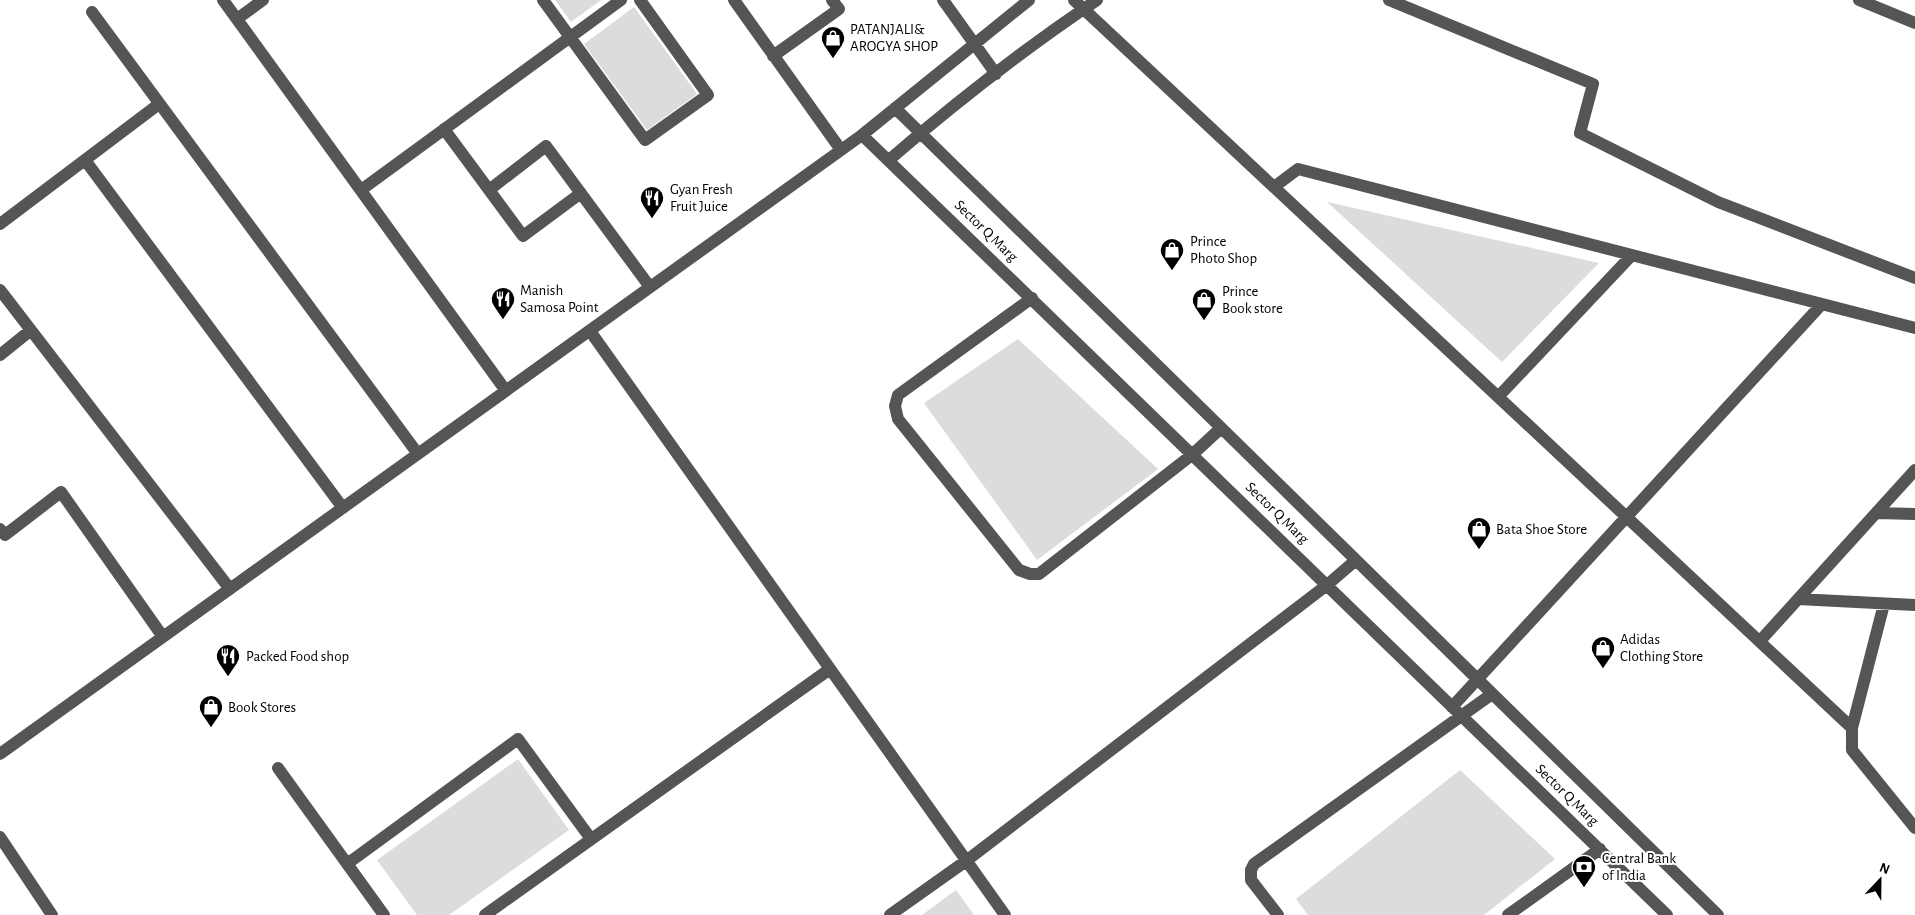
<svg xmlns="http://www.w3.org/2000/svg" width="1915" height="915" font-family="'Alegreya Sans',sans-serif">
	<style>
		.green { fill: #dcdcdc }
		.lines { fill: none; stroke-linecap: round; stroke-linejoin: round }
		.minor { stroke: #555; stroke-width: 12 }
		.labels { text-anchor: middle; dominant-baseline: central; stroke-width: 4; stroke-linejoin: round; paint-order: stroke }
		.poi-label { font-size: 15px; fill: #000; stroke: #fff; text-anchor: start }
		.street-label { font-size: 15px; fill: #000; stroke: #fff }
	</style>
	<rect width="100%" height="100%" fill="#fff"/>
	<path class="green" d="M 555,0 L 601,0 L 571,22 Z
		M 634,7 L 697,94 L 647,130 L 584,44 Z
		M 1327,202 L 1599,263 L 1502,362 Z
		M 1018,339 L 1158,469 L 1037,560 L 924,403 Z
		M 518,759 L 569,830 L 449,915 L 417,915 L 377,860 Z
		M 1460,770 L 1555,859 L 1484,915 L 1308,915 L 1296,899 Z
		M 956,890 L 974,915 L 922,915 Z"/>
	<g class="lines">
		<path class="minor" d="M 223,0 L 506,391
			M 543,0 L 645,140 L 708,95 L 640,0
			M 734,0 L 841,150
			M 943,0 L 996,74
			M 1074,0 L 1852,728
			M 1389,0 L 1593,84 L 1580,133 L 1718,202 L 1915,278
			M 1859,0 L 1915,23
			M 92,12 L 418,454
			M 237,19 L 263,0
			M 773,56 L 839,9 L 832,0
			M 895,108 L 1718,915
			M 444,129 L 523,236 L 581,193
			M 862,135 L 1667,915
			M 85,160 L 343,508
			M 889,160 C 955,103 1024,49 1097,0
			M 1274,187 L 1298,169 L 1915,328
			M 361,190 L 621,0
			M 489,190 L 546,146 L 650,287
			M 0,224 L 159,104
			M 0,290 L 230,589
			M 1032,298 L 898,395 L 895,406 L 898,419 L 1019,570 L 1030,574 L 1039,574 L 1193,454 L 1221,428
			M 590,331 L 1005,915
			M 0,355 L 31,330
			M 1498,397 L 1632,255
			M 1876,513 L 1915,514
			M 0,529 L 5,535 L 61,492 L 163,637
			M 1798,599 L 1915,605
			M 1884,604 L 1852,728 L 1852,750 L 1915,828
			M 1760,641 L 1915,470
			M 1452,707 L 1822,304
			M 0,754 L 862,135 L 1029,0
			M 278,768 L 384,915
			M 0,837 L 52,915
			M 347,864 L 518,739 L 591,839
			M 485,915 L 830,669
			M 890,915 L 966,861 L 1327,585 L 1356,560
			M 1278,915 L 1251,880 L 1251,870 L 1254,864 L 1492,694
			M 1508,915 L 1600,849"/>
	</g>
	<defs>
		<g id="shop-pin" transform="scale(1.25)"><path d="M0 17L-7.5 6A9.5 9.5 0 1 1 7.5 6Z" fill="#000" stroke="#fff"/><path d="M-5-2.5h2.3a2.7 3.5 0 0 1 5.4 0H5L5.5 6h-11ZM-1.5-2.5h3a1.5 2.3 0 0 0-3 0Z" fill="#fff"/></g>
		<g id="restaurant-pin" transform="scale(1.25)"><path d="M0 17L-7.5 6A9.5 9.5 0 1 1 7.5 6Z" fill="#000" stroke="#fff"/><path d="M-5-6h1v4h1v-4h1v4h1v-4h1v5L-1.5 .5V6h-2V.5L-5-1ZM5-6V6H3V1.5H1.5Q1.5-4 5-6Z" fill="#fff"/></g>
		<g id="bank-pin" transform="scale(1.25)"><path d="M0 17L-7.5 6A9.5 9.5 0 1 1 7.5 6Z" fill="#000" stroke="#fff"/><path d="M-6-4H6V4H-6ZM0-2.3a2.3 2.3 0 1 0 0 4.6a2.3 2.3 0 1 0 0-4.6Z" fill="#fff"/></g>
	</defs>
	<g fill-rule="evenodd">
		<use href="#shop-pin" x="833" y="38"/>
		<use href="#restaurant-pin" x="652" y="198"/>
		<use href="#shop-pin" x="1172" y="250"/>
		<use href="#restaurant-pin" x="503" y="299"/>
		<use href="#shop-pin" x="1204" y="300"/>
		<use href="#shop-pin" x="1479" y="529"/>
		<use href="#shop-pin" x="1603" y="648"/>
		<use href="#restaurant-pin" x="228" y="656"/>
		<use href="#shop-pin" x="211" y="707"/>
		<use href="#bank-pin" x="1584" y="867"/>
	</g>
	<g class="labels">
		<g class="poi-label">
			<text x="850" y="29">PATANJALI&amp;<tspan x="850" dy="17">AROGYA SHOP</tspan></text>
			<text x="670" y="189">Gyan Fresh<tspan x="670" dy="17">Fruit Juice</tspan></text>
			<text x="1190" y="241">Prince<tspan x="1190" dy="17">Photo Shop</tspan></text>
			<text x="520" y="290">Manish<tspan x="520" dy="17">Samosa Point</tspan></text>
			<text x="1222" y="291">Prince<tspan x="1222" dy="17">Book store</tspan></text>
			<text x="1496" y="529">Bata Shoe Store</text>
			<text x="1620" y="639">Adidas<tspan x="1620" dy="17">Clothing Store</tspan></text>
			<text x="246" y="656">Packed Food shop</text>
			<text x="228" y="707">Book Stores</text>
			<text x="1602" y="858">Central Bank<tspan x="1602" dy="17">of India</tspan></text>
		</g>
		<g class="street-label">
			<text transform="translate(986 231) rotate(44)">Sector Q Marg</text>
			<text transform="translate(1277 513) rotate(44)">Sector Q Marg</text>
			<text transform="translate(1567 795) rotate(44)">Sector Q Marg</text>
		</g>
	</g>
	<g transform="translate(1880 880) rotate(22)" stroke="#ffffff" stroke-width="4" paint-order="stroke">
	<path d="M0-4L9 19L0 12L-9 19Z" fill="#000000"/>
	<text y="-8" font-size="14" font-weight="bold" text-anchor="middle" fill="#000000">N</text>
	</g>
</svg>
